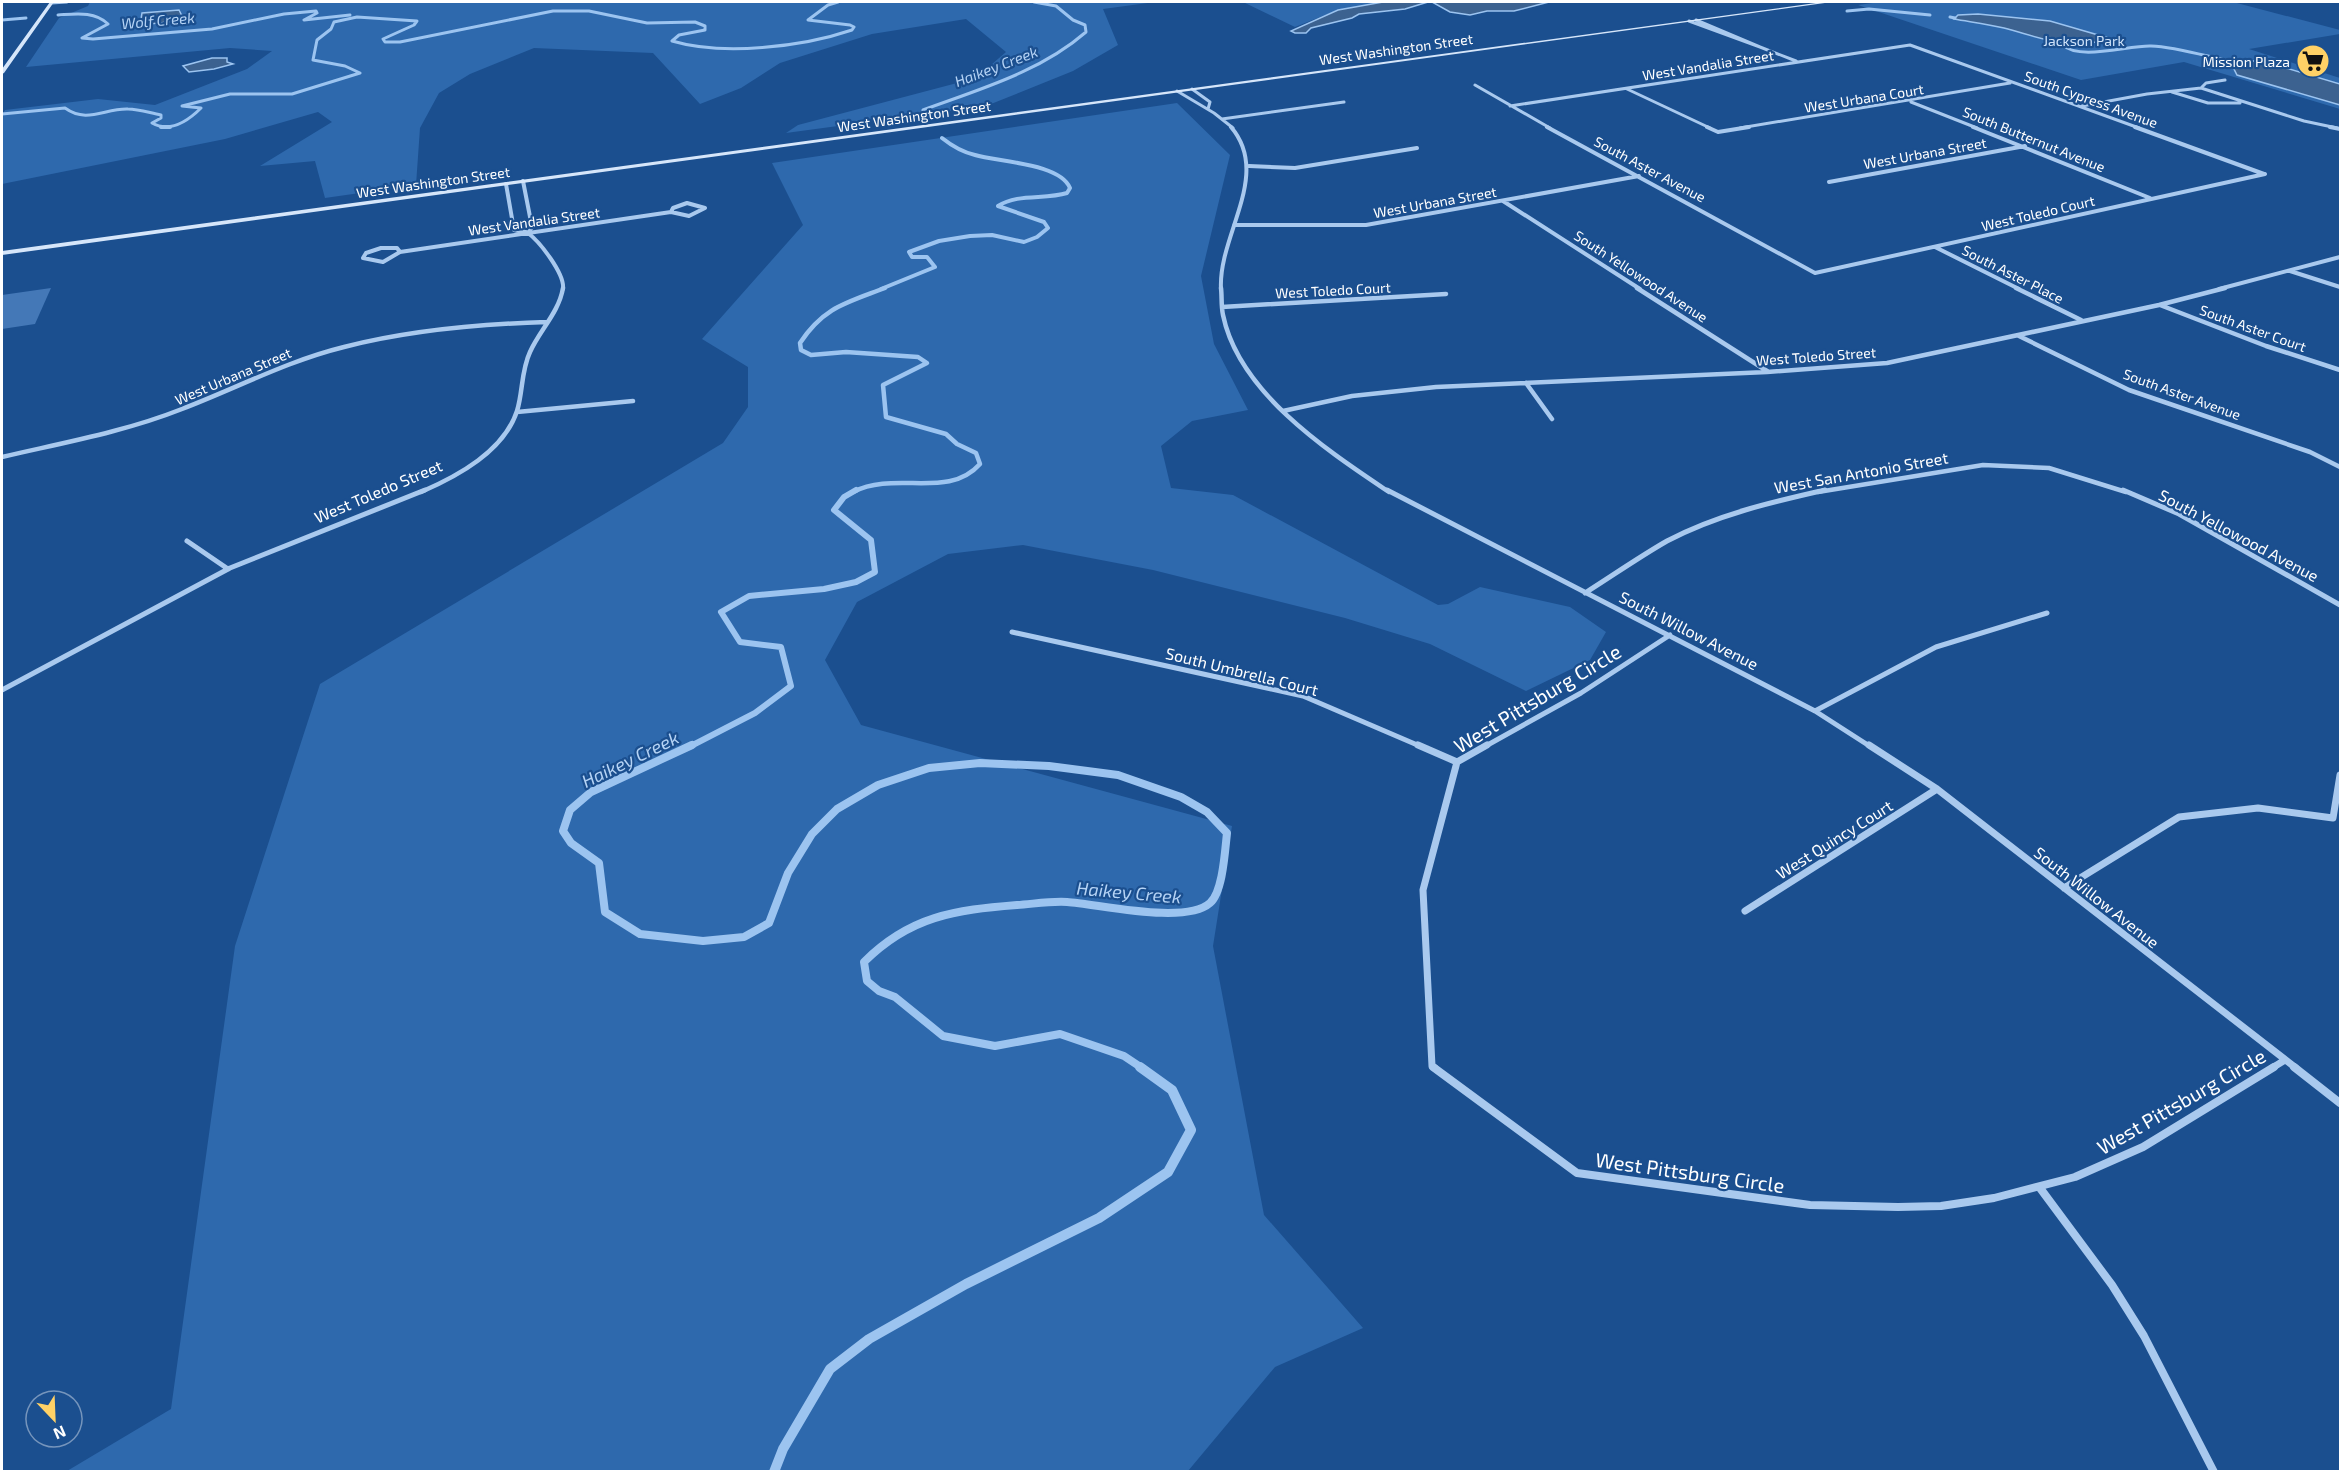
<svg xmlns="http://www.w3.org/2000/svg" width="2342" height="1473" font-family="'Exo 2',sans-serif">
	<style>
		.green { fill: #2e69ad }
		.water { fill: #3c6290; stroke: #9cc4f0; stroke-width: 1.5 }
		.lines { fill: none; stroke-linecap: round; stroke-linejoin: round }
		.stream-far5 { stroke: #9cc4f0; stroke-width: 3 }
		.stream-far4 { stroke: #9cc4f0; stroke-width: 4 }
		.stream-far3 { stroke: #9cc4f0; stroke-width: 4.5 }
		.stream-far2 { stroke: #9cc4f0; stroke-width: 6 }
		.stream-far1 { stroke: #9cc4f0; stroke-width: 8 }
		.stream { stroke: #9cc4f0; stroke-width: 10 }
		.building { fill: #4478b7 }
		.street-far5 { stroke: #a9c9ee; stroke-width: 3 }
		.street-far4 { stroke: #a9c9ee; stroke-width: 4 }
		.street-far3 { stroke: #a9c9ee; stroke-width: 4.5 }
		.street-far2 { stroke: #a9c9ee; stroke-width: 5 }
		.street-far1 { stroke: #a9c9ee; stroke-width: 7 }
		.street { stroke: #a9c9ee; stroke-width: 8 }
		.secondary { fill: #d6e6fa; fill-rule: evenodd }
		.labels { text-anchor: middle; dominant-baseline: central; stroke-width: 4.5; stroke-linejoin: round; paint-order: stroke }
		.far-park-label { font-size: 14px; fill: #cfe3fa; stroke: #1b4f8f }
		.far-street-label { font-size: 14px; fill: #fff; stroke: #1b4f8f }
		.far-poi-label { font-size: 14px; fill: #fff; stroke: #1b4f8f; text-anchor: end }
		.far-water-label { font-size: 15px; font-style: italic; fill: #b5d3f5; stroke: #1b4f8f }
		.street-label { font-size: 16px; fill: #fff; stroke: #1b4f8f }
		.water-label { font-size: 18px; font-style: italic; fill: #b5d3f5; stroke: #1b4f8f }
		.near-street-label { font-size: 20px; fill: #fff; stroke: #1b4f8f }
	</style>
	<rect width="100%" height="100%" fill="#1b4f8f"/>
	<path class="green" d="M 90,2 L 1155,2 L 1103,9 L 1118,45 L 1073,71 L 986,106 L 786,133 L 798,125 L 976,78 L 1006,52 L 966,19 L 872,34 L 780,63 L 741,88 L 700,104 L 653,53 L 534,48 L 470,74 L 439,93 L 420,128 L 416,185 L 325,198 L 315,161 L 260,166 L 332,122 L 318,112 L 225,139 L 2,184 L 2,115 L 5,110 L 98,99 L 155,105 L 247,69 L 272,51 L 230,48 L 26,67 L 59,18 L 88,6 Z
		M 1243,2 L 1383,2 L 1338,10 L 1295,27 Z
		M 1880,2 L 2233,2 L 2340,30 L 2340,34 L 2249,49 L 2340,78 L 2340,109 L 2184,62 L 2081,80 L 1858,5 Z
		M 1177,103 L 1230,155 L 1201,276 L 1214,344 L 1248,410 L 1192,421 L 1161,446 L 1171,488 L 1233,495 L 1438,605 L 1448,604 L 1480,587 L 1570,607 L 1606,632 L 1590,660 L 1526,691 L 1430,644 L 1345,618 L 1153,570 L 1023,545 L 948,554 L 857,602 L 825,660 L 861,725 L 1232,826 L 1213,946 L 1264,1215 L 1363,1328 L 1275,1367 L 1188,1471 L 67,1471 L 171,1409 L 235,946 L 320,684 L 723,443 L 748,407 L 748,367 L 702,339 L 803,225 L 772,163 Z"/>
	<path class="water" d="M 1383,2 L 1428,2 L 1405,9 L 1359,14 L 1352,18 L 1311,28 L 1306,33 L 1295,33 L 1291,31 L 1338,10 Z
		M 1432,2 L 1549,2 L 1514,11 L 1487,11 L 1470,15 L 1450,12 Z
		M 179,10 L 182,16 L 178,21 L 140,25 L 142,13 Z
		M 1978,14 L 2050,21 L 2112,39 C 2066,50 2048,40 2004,28 C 1988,24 1971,22 1954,19 L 1958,15 Z
		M 212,58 L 227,58 L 227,62 L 233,64 L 214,69 L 189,72 L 183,66 Z
		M 2243,61 L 2262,61 L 2340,84 L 2340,105 L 2237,75 L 2233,67 Z"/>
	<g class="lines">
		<path class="stream-far5" d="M 1847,11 L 1869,9 L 1930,15
			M 58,15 C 76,14 94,11 108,24 L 82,38 L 93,39 L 212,29 L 284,14 L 316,11 L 317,13 L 304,20 L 350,15
			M 1950,17 L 1955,18
			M 2,20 L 26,18
			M 2063,45 C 2079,61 2129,45 2151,46 C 2179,47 2211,58 2239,63
			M 2,114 L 65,108 C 87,124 105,108 128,109 C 139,109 150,113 161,115 L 161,118 L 152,123 C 170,133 188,121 201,108 L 182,106 L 230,94 L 292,94 L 360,73 L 345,66 L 313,60 L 317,40 L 331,29 L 334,22 L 357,17 L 417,21 L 414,25 L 383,39 L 385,42 L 400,42 L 553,11 L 589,11 L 647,23 L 695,22 L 705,26 L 705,30 L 679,35 L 672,41 C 723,56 802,47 852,30 L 854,27 L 850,25 L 808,20 L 828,5 L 838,2
			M 923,116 L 923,110 C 980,89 1040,72 1086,32 L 1085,25 L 1073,20 L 1056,6 L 1034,2"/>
		<path class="stream-far4" d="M 161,127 L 170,127
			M 881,289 L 935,267 L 927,257 L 912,257 L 909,252 L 939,241 L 970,236 L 992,235 L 1024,242 L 1037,237 L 1048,228 L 1044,222 L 998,206 C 1018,193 1045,200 1067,193 L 1070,188 C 1060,163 998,162 975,155 C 962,152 952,146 942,138"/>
		<path class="stream-far3" d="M 853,492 C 896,470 948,500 980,464 L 976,453 L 957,444 L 946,434 L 886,417 L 883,385 L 927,363 L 918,357 L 846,352 L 811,355 L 801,350 L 800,343 C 824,307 846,303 885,288"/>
		<path class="stream-far2" d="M 689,747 L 755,713 L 791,686 L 781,647 L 740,642 L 721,612 L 749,596 L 824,589 L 856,582 L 875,572 L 871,540 L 834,510 L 844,497 L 856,490"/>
		<path class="stream-far1" d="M 692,745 L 591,792 L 570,810 L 563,831 L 571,843 L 599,863 L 605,912 L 640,934 L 703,941 L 744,937 L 769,923 L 788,873 L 812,834 L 837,809 L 878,785 L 929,768 L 980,763 L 1049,766 L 1118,775 L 1181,797 L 1207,812 L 1227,833 C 1225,850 1223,892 1210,903 C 1185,925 1099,904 1067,902 C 1050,901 1033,904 1017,905 C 955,910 910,916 864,962 L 867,981 L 879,991 L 895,997 L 943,1036 L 995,1046 L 1060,1034 L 1124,1056 L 1142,1068"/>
		<path class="stream" d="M 774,1472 L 783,1449 L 830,1369 L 869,1339 L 966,1284 L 1099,1218 L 1168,1172 L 1191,1130 L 1172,1090 L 1140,1067"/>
	</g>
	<path class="building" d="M 51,288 L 35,324 L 2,329 L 2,295 Z"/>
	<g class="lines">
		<path class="street-far5" d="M 51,3 L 67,2
			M 1689,21 L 1760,47 L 1696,20
			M 1760,47 L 1796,61
			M 1475,85 L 1550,128
			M 2201,88 L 2304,121 L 2337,128
			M 1192,89 L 1210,102 L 1208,109
			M 1627,89 L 1710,128
			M 1177,91 L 1214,113 L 1233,128
			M 2172,92 L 2208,103 L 2240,103
			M 1911,102 L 1977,128
			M 1510,106 L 1910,45 L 2139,128
			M 2082,106 L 2147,94 L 2201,88 L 2206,83 L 2225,80
			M 1222,119 L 1344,102
			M 1740,128 L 2010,83"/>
		<path class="street-far4" d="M 1547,127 L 1815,273 L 2265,174
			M 1707,127 L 1718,132 L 1749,127
			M 1973,127 L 2150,198
			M 2135,127 L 2264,174
			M 2330,127 L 2340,129
			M 1249,166 L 1295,168 L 1417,148
			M 523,181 L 532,227 L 528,233
			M 1829,182 L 2025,146
			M 506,184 L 514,230 C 518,231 525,231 528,233 C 540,242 565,274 563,289
			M 1503,201 L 1640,289
			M 687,203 L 705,208 L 689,216 L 671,212 L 673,208 Z
			M 1234,225 L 1366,225 L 1639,176
			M 1935,247 L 2019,289
			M 381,248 L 397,248 L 400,252 L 383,262 L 363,258 L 366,253 Z
			M 400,252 L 671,212
			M 2290,271 L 2340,287
			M 1221,289 C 1218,235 1272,175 1231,127
			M 2219,289 L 2340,257"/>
		<path class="street-far3" d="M 1221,288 C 1222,296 1221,306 1223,315 C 1239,393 1328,451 1389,492
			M 1637,288 L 1767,371
			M 2016,288 L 2081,320
			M 2160,305 L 2266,346 L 2340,370
			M 1222,307 L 1446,294
			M 2019,336 L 2129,390 L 2310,452 L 2340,467
			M 1526,383 L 1552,419
			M 1283,411 L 1352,396 L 1436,387 L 1767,372 L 1887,363 L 2159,305 L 2225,288
			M 517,412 L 633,401
			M 2,457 C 62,443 124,432 182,409 C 237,388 287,361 344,347 C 410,330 479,324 547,322
			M 421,492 C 458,476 504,451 517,411 C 523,392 521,371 530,352 C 540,330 559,312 563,288
			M 1818,492 L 1983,465 L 2049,468 L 2126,492"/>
		<path class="street-far2" d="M 1387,490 L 1815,711 L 1871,747
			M 2123,490 L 2179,514 L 2340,605
			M 187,541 L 228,569
			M 1585,593 C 1612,576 1639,557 1667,541 C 1716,515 1772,502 1825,490
			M 1012,632 L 1303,696 L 1422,747
			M 2,690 L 230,568 L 425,490
			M 1815,711 L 1936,647 L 2047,613
			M 1484,747 L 1581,693 L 1670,635"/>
		<path class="street-far1" d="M 1418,745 L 1457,762
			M 1869,745 L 1937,789 L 2296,1068
			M 2064,888 L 2179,817 L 2258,808 L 2333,818 L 2340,775
			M 1745,911 L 1937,789
			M 1435,1068 L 1432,1066 L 1423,890 L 1457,762 L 1487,745
			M 2272,1068 L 2285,1060"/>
		<path class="street" d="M 1433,1067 L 1577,1173 L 1810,1205 L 1898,1207 L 1941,1206 L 1994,1198 L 2075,1177 L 2143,1147 L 2274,1067
			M 2294,1067 L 2340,1103
			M 2040,1188 L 2112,1285 L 2144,1336 L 2214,1472"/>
		<path class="secondary" d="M 50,2 L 54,2 L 4,73 L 2,74 L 2,69 Z
			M 1823,2 L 1832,2 L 2,255 L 2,251 Z"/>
	</g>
	<defs>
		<g id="supermarket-disc" transform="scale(1.725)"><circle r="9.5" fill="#ffd166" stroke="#1b4f8f"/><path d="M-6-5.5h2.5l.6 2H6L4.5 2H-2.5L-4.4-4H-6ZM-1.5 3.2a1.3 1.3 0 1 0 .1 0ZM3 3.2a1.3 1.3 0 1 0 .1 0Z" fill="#111"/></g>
	</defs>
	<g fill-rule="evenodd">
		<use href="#supermarket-disc" x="2313" y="61"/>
	</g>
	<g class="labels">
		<g class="far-park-label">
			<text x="2084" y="40">Jackson Park</text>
		</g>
		<g class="far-street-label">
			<text transform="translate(1396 49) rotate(-8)">West Washington Street</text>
			<text transform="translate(1708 65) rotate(-9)">West Vandalia Street</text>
			<text transform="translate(1864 98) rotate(-9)">West Urbana Court</text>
			<text transform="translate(2091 99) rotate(20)">South Cypress Avenue</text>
			<text transform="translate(914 116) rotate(-8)">West Washington Street</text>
			<text transform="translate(2034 139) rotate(22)">South Butternut Avenue</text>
			<text transform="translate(1925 153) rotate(-10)">West Urbana Street</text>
			<text transform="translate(1650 169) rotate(28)">South Aster Avenue</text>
			<text transform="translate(433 182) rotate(-8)">West Washington Street</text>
			<text transform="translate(1435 202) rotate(-10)">West Urbana Street</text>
			<text transform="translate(2038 213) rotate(-13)">West Toledo Court</text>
			<text transform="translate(534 221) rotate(-8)">West Vandalia Street</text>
			<text transform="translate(2013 274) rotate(27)">South Aster Place</text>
			<text transform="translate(1641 276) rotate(33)">South Yellowood Avenue</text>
			<text transform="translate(1333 290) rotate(-3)">West Toledo Court</text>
			<text transform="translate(2253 328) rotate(20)">South Aster Court</text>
			<text transform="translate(1816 356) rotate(-4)">West Toledo Street</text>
			<text transform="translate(233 376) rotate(-23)">West Urbana Street</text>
			<text transform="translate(2182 394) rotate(20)">South Aster Avenue</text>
		</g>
		<g class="far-poi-label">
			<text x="2290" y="61">Mission Plaza</text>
		</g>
		<g class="far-water-label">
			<text transform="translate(158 20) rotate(-5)">Wolf Creek</text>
			<text transform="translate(996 66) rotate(-21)">Haikey Creek</text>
		</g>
		<g class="street-label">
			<text transform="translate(1861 472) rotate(-10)">West San Antonio Street</text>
			<text transform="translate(378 491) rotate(-23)">West Toledo Street</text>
			<text transform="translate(2239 535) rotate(28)">South Yellowood Avenue</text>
			<text transform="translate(1689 630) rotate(27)">South Willow Avenue</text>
			<text transform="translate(1242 671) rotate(14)">South Umbrella Court</text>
			<text transform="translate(1834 839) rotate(-32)">West Quincy Court</text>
			<text transform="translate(2097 897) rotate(38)">South Willow Avenue</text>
		</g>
		<g class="water-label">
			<text transform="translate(630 759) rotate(-26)">Haikey Creek</text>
			<text transform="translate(1129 892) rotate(5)">Haikey Creek</text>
		</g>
		<g class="near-street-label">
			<text transform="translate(1537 698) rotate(-31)">West Pittsburg Circle</text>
			<text transform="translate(2181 1101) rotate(-30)">West Pittsburg Circle</text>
			<text transform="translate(1690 1172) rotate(8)">West Pittsburg Circle</text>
		</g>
	</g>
	<rect width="2342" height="1473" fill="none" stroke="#ffffff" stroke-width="6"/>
	<g transform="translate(54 1419) rotate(157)"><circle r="28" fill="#1b4f8f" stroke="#7695bc" stroke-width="1.5"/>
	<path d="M0-4.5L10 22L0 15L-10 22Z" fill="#ffd166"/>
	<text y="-9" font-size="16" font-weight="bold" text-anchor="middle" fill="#ffffff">N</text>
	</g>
</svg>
